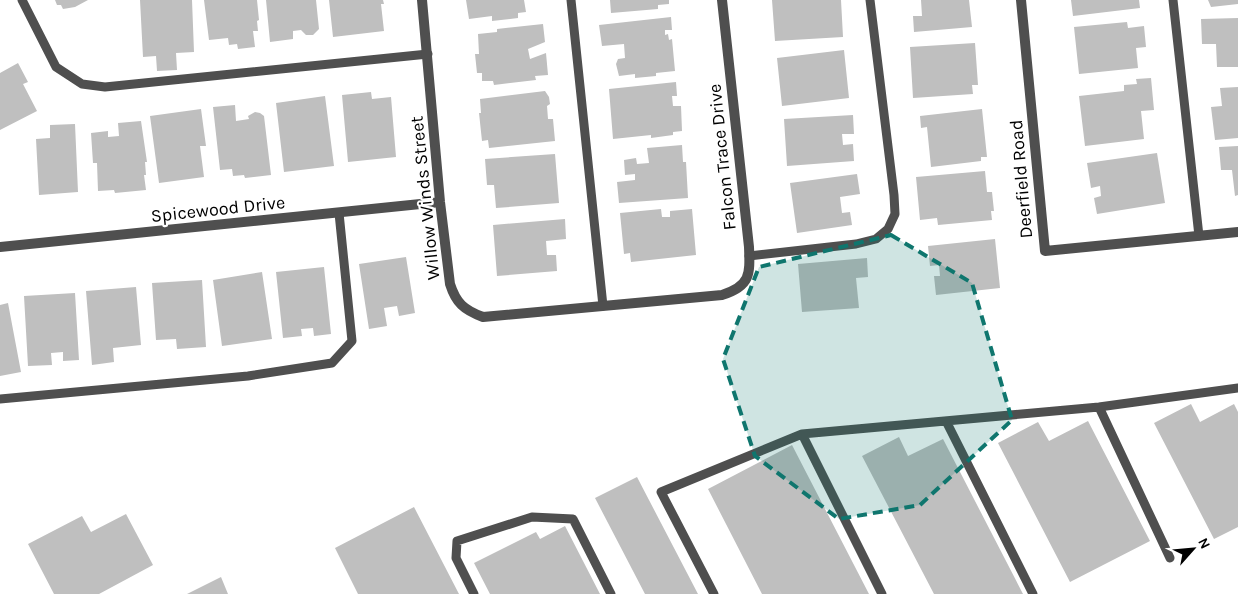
<svg xmlns="http://www.w3.org/2000/svg" width="1238" height="594" font-family="Karla,sans-serif">
	<style>
		.building { fill: #bfbfbf }
		.lines { fill: none; stroke-linecap: round; stroke-linejoin: round }
		.lane { stroke: #4f4f4f; stroke-width: 9 }
		.street { stroke: #4f4f4f; stroke-width: 10 }
		.marked { fill: #0f766e; fill-opacity: 0.2; stroke: #0f766e; stroke-width: 4; stroke-dasharray: 10 6; stroke-linejoin: round }
		.labels { text-anchor: middle; dominant-baseline: central; stroke-width: 4.5; stroke-linejoin: round; paint-order: stroke }
		.street-label { font-size: 18px; fill: #000; stroke: #fff }
	</style>
	<rect width="100%" height="100%" fill="#fff"/>
	<path class="building" d="M 55,0 L 88,0 L 75,7 L 63,9 L 61,5 L 57,5 Z
		M 140,0 L 192,0 L 194,52 L 176,53 L 177,70 L 157,71 L 156,56 L 143,57 Z
		M 204,0 L 257,0 L 259,20 L 257,21 L 258,31 L 253,31 L 255,47 L 238,49 L 237,44 L 229,45 L 228,38 L 209,40 Z
		M 266,0 L 316,0 L 319,29 L 313,35 L 306,35 L 301,30 L 293,31 L 293,39 L 270,42 Z
		M 329,0 L 383,0 L 384,4 L 381,4 L 384,31 L 333,37 Z
		M 466,0 L 524,0 L 526,12 L 518,13 L 518,18 L 492,21 L 492,16 L 469,19 Z
		M 610,0 L 669,0 L 669,4 L 658,5 L 658,9 L 611,13 Z
		M 772,0 L 841,0 L 843,37 L 775,41 Z
		M 921,0 L 969,0 L 972,27 L 914,32 L 913,16 L 922,16 Z
		M 1071,0 L 1139,0 L 1140,8 L 1073,16 Z
		M 1208,0 L 1238,0 L 1238,4 L 1211,7 Z
		M 671,17 L 672,30 L 665,30 L 665,35 L 668,34 L 669,40 L 672,39 L 675,71 L 656,73 L 656,76 L 635,78 L 635,74 L 619,76 L 616,64 L 618,59 L 625,58 L 624,44 L 602,46 L 599,25 Z
		M 1238,18 L 1238,67 L 1217,67 L 1216,44 L 1202,44 L 1201,19 Z
		M 1127,22 L 1128,28 L 1144,26 L 1146,47 L 1136,48 L 1138,68 L 1079,74 L 1074,27 Z
		M 543,24 L 545,42 L 528,49 L 530,59 L 546,53 L 548,75 L 535,76 L 536,80 L 494,85 L 493,81 L 482,81 L 482,73 L 477,73 L 475,54 L 479,54 L 478,34 L 497,32 L 497,29 Z
		M 975,43 L 978,85 L 972,85 L 973,94 L 913,98 L 910,47 Z
		M 844,50 L 849,98 L 782,106 L 777,58 Z
		M 18,63 L 28,82 L 23,84 L 37,111 L 0,130 L 0,73 Z
		M 1151,78 L 1154,110 L 1141,111 L 1144,139 L 1085,146 L 1079,96 L 1124,91 L 1124,85 L 1137,84 L 1136,79 Z
		M 676,82 L 677,96 L 672,96 L 673,106 L 681,106 L 682,131 L 673,132 L 673,135 L 651,138 L 651,135 L 613,139 L 609,89 Z
		M 1238,87 L 1238,138 L 1215,140 L 1211,107 L 1222,106 L 1220,88 Z
		M 545,91 L 549,97 L 550,104 L 547,106 L 548,119 L 553,119 L 555,141 L 489,148 L 488,140 L 482,141 L 479,113 L 481,113 L 480,99 Z
		M 371,92 L 372,99 L 391,97 L 396,157 L 348,162 L 342,95 Z
		M 325,96 L 334,166 L 284,172 L 276,103 Z
		M 235,105 L 236,121 L 249,119 L 248,116 L 255,112 L 260,113 L 264,116 L 271,175 L 245,178 L 244,175 L 233,176 L 232,169 L 220,170 L 213,107 Z
		M 201,109 L 206,146 L 200,146 L 204,177 L 159,183 L 150,116 Z
		M 982,109 L 987,157 L 981,157 L 981,161 L 931,167 L 927,127 L 921,128 L 920,116 Z
		M 853,115 L 854,134 L 842,134 L 843,145 L 853,144 L 854,161 L 787,166 L 784,119 Z
		M 141,121 L 147,162 L 145,162 L 146,175 L 144,175 L 146,190 L 115,193 L 114,190 L 98,191 L 97,163 L 93,163 L 91,133 L 108,131 L 108,137 L 119,136 L 118,123 Z
		M 75,124 L 78,192 L 39,195 L 36,139 L 50,138 L 50,125 Z
		M 682,145 L 683,162 L 686,162 L 688,198 L 619,203 L 617,182 L 635,180 L 635,174 L 625,175 L 624,160 L 636,158 L 637,164 L 649,163 L 647,148 Z
		M 1238,146 L 1238,195 L 1235,196 L 1232,170 L 1221,170 L 1219,147 Z
		M 1157,153 L 1165,203 L 1097,214 L 1094,198 L 1101,196 L 1100,186 L 1091,188 L 1087,163 Z
		M 555,154 L 559,203 L 496,208 L 494,185 L 487,185 L 485,159 Z
		M 985,171 L 987,192 L 992,192 L 994,211 L 991,211 L 992,220 L 938,225 L 937,218 L 920,220 L 916,177 Z
		M 857,174 L 860,194 L 840,197 L 842,213 L 850,212 L 852,225 L 797,233 L 790,183 Z
		M 661,209 L 662,217 L 670,217 L 670,211 L 692,209 L 696,255 L 631,262 L 630,253 L 624,254 L 620,213 Z
		M 565,219 L 566,239 L 546,241 L 547,255 L 556,255 L 557,271 L 497,276 L 493,225 Z
		M 995,239 L 1000,288 L 936,295 L 934,276 L 940,276 L 939,265 L 930,266 L 928,246 Z
		M 406,257 L 415,313 L 399,316 L 397,306 L 384,308 L 387,326 L 369,329 L 359,264 Z
		M 867,258 L 868,277 L 856,278 L 859,308 L 802,312 L 798,264 Z
		M 324,267 L 331,334 L 314,336 L 313,328 L 301,329 L 302,336 L 283,338 L 276,272 Z
		M 262,272 L 272,339 L 222,346 L 213,280 Z
		M 202,280 L 206,347 L 177,349 L 176,339 L 156,340 L 152,283 Z
		M 136,287 L 141,345 L 113,348 L 114,362 L 92,365 L 86,291 Z
		M 75,293 L 79,360 L 63,361 L 63,352 L 51,353 L 52,365 L 28,366 L 24,296 Z
		M 8,303 L 21,372 L 0,376 L 0,305 Z
		M 1191,404 L 1200,422 L 1234,404 L 1238,412 L 1238,527 L 1214,539 L 1154,423 Z
		M 1088,421 L 1150,541 L 1070,582 L 998,443 L 1038,422 L 1049,441 Z
		M 899,437 L 908,456 L 943,439 L 1023,594 L 934,594 L 862,456 Z
		M 792,445 L 869,594 L 762,594 L 708,489 Z
		M 637,477 L 698,594 L 645,594 L 595,498 Z
		M 414,507 L 459,594 L 358,594 L 335,548 Z
		M 126,514 L 153,565 L 99,594 L 54,594 L 28,544 L 82,516 L 91,532 Z
		M 565,526 L 600,594 L 490,594 L 474,563 L 536,532 L 540,539 Z
		M 221,577 L 228,594 L 187,594 Z"/>
	<g class="lines">
		<path class="lane" d="M 22,0 L 56,67 L 82,84 L 105,87 L 428,54
			M 571,0 L 603,306
			M 1173,0 L 1199,236
			M 749,256 L 856,244 L 876,239 L 888,229 L 895,214 L 894,195 L 870,0
			M 0,399 L 248,376 L 332,363 L 352,341 L 339,213
			M 1099,407 L 1170,558
			M 946,421 L 1033,594
			M 802,434 L 882,594
			M 474,594 L 456,558 L 457,541 L 532,517 L 573,519 L 611,594
			M 714,594 L 661,492 L 802,434 L 1099,407 L 1238,388"/>
		<path class="street" d="M 422,0 L 440,202 L 450,284 C 456,303 464,310 483,317 L 722,295 C 751,286 750,274 749,247 L 722,0
			M 1021,0 L 1045,251 L 1238,232
			M 0,247 L 440,202"/>
	</g>
	<path class="marked" d="M 891,235 L 972,283 L 1012,420 L 920,505 L 839,519 L 755,456 L 723,359 L 759,267 Z"/>
	<g class="labels">
		<g class="street-label">
			<text transform="translate(722 157) rotate(-96)">Falcon Trace Drive</text>
			<text transform="translate(1021 179) rotate(-95)">Deerfield Road</text>
			<text transform="translate(425 198) rotate(-96)">Willow Winds Street</text>
			<text transform="translate(218 209) rotate(-6)">Spicewood Drive</text>
		</g>
	</g>
	<g transform="translate(1193 549) rotate(63)" stroke="#ffffff" stroke-width="4" paint-order="stroke">
	<path d="M0-4L9 19L0 12L-9 19Z" fill="#000000"/>
	<text y="-8" font-size="14" font-weight="bold" text-anchor="middle" fill="#000000">N</text>
	</g>
</svg>
